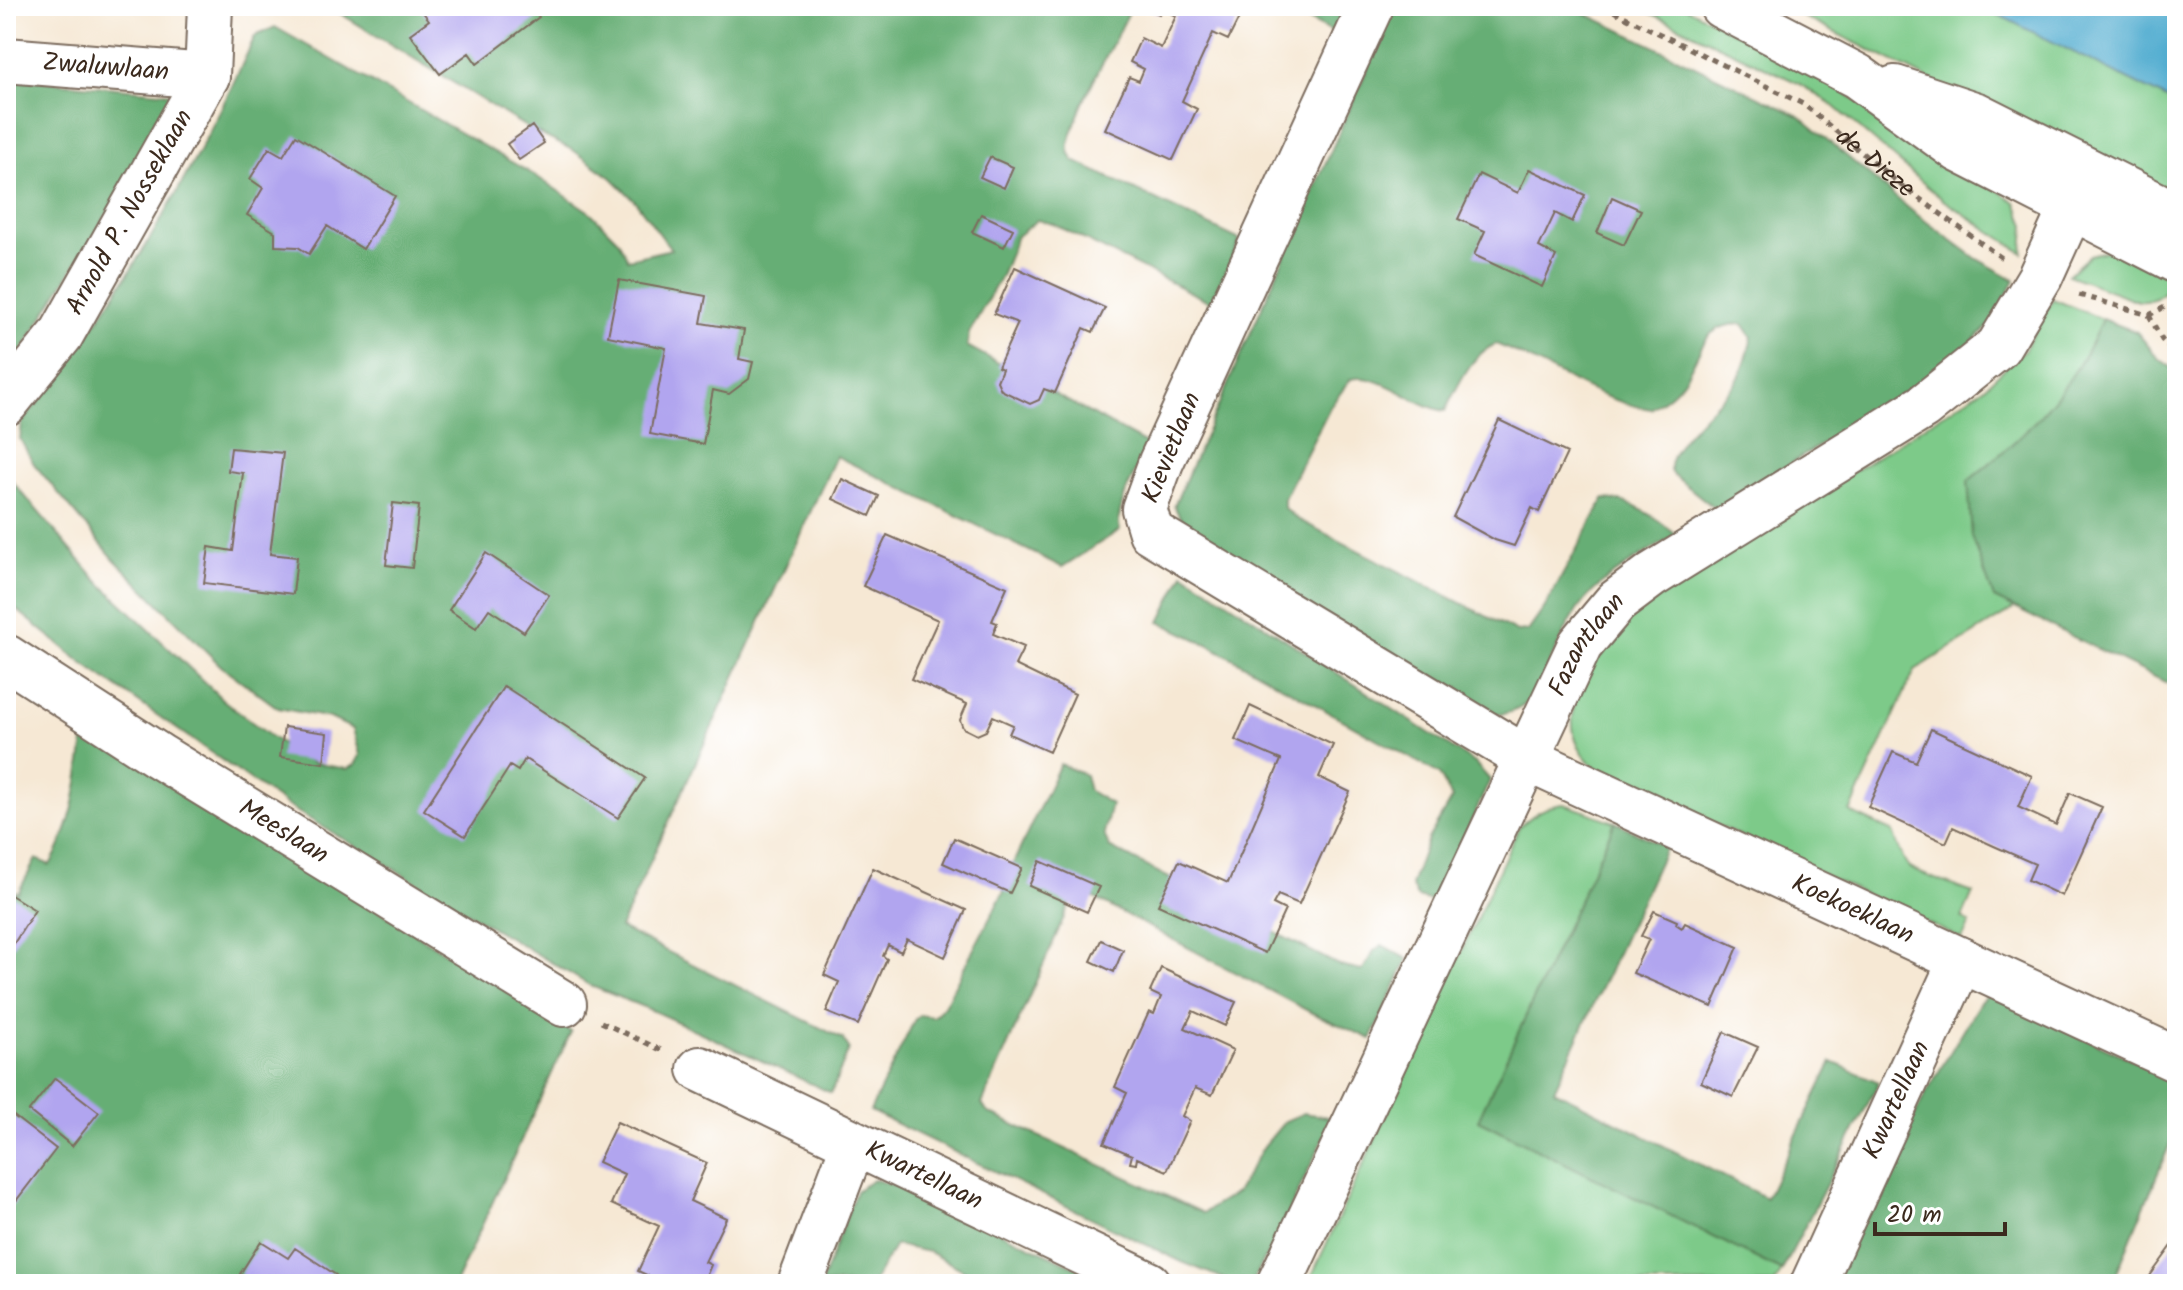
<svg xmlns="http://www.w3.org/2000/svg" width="2183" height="1290" font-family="Kalam,sans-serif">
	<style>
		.green { fill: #7dca89; stroke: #5c7a54; stroke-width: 2 }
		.forest { fill: #66ae75; stroke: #506c4a; stroke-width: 2 }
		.water { fill: #53add0; stroke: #476c77; stroke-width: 2 }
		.building { fill: #b1a5ef }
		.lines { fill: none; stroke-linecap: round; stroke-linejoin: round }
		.minor-casing { stroke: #7c6c5e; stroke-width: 48 }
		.path { stroke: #7c6c5e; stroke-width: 5; stroke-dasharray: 6 6; stroke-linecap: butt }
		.minor { stroke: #fff; stroke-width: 44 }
		.labels { text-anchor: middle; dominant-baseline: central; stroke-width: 8; stroke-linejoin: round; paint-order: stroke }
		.street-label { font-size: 26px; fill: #3b2a1e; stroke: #fff }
	</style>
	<rect width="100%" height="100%" fill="#fff"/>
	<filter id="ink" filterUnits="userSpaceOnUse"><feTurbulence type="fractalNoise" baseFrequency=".0125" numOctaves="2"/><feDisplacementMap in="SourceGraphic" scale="16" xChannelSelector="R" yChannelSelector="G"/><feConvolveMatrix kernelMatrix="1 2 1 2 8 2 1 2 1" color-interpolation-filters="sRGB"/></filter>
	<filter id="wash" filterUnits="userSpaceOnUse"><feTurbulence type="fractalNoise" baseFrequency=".006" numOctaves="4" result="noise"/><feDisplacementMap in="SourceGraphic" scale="32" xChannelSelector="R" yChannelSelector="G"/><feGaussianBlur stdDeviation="1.8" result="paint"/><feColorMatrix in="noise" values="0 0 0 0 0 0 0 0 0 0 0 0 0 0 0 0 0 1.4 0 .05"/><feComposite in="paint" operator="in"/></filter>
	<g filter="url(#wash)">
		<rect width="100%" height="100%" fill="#f6e8d4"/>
		<path class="green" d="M 1636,6 L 1683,6 L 1804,67 L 2016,202 L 2025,225 L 2023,253 L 1943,200 L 1834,106 L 1798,83 Z
			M 1782,6 L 1981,6 L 2177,104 L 2177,204 Z
			M 2115,249 L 2175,275 C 2166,290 2159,303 2138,301 L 2068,275 L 2090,255 Z
			M 2053,299 L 2102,319 C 2082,369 2051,409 2012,446 L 1994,598 L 2015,608 L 1915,670 L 1850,812 L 1893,832 C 1897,842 1901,858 1909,867 C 1915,873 1961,888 1973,893 L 1962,918 L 1970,923 L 1962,939 L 1598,770 C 1544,726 1588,667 1618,622 L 1984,388 L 2025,349 Z
			M 1564,804 L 1615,822 L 1479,1119 L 1782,1271 L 1774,1284 L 1308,1284 L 1519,827 C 1532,815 1545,806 1564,804 Z"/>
		<path class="forest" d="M 328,6 L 1132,6 C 1111,50 1080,97 1069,144 C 1068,151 1070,155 1074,161 L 1240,240 L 1212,303 L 1053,224 L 1037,220 L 1017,236 L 1001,276 L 969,333 L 967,346 L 1148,445 C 1139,465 1113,510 1120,530 L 1062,567 L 836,456 L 620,928 L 843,1039 L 849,1049 L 831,1093 L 656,1012 L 591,986 L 286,805 L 81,662 L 6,601 L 6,474 L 95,578 L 223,700 L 270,736 L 313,763 L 347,769 L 355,765 L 360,755 L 353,729 L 330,718 L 278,708 L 221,666 L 114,559 L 34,464 L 20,439 L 22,422 C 113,311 197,168 255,36 L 275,27 L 536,176 L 591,213 L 618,240 L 628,259 L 671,249 L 635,201 L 612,178 L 573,150 L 531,130 Z
			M 1281,6 L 1354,6 L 1340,36 Z
			M 1395,6 L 1570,6 L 1799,116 L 1912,211 L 1977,259 L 2015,280 L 1990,325 L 1940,370 L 1717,510 L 1671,473 C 1662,449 1720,403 1735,384 C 1744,372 1748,352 1752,337 L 1743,324 C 1700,324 1704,351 1684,379 C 1676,392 1663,400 1651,409 C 1595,401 1549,365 1496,344 C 1470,354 1458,387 1445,411 C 1414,406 1381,372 1351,379 L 1330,407 L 1284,498 L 1284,508 L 1297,519 L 1517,632 L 1528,631 L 1545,607 L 1604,499 C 1629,499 1658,518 1676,535 C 1643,556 1601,576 1578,609 C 1560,636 1548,669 1533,698 C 1506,724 1479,714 1447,703 L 1198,531 L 1180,517 L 1174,506 Z
			M 6,78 L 174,93 L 130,177 L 6,376 Z
			M 2102,319 L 2137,332 L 2158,358 L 2177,371 L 2177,688 L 1994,598 L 1972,537 L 1968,481 C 2026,435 2074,389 2102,319 Z
			M 1184,573 L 1475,763 L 1490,780 L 1435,902 L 1417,897 L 1411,885 L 1428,839 L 1452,798 L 1439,774 L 1207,644 L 1160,622 Z
			M 86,726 L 571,1032 L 455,1284 L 6,1284 L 6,887 L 18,893 L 36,859 L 50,865 C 76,821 79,775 86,726 Z
			M 1060,764 L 1085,775 L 1089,791 L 1111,804 L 1104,834 L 1109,847 L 1340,966 L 1362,971 L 1374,951 L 1382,945 L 1408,959 L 1371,1039 L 1310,1012 L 1085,893 L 1073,897 L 982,1104 L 987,1112 L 1203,1213 L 1236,1193 L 1264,1146 L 1285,1121 L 1304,1113 L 1333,1118 L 1274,1243 L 1253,1280 L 1232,1282 L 1182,1262 L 870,1111 L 915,1019 L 919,1015 L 934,1017 L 944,1006 L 1004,891 L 1009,872 Z
			M 1615,822 L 1666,847 L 1554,1090 L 1766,1198 L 1832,1062 L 1879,1082 L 1782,1271 L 1478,1120 Z
			M 1988,994 L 2177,1080 L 2177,1127 L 2112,1284 L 1831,1284 L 1925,1095 L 1980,1002 Z
			M 873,1179 L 912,1191 L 1112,1284 L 990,1284 L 929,1252 L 895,1245 L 872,1284 L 821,1284 L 856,1191 Z"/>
		<path class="water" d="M 1981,6 L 2177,6 L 2177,104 Z"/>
		<g id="blocks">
			<path class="building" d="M 418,6 L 531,6 L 539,17 L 477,64 L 469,53 L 440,74 L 410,34 L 429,20 Z
				M 1141,6 L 1245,6 L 1228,40 L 1213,33 L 1182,101 L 1197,109 L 1173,160 L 1105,129 L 1129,77 L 1139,81 L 1144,69 L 1130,62 L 1141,38 L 1161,48 L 1176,16 L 1162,9 L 1159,14 Z
				M 532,126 L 544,143 L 519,160 L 507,144 Z
				M 296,135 L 395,196 L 363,249 L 327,226 L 309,254 L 298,247 L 275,246 L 275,232 L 247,215 L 263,188 L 250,179 L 269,148 L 283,156 Z
				M 990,157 L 1013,167 L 1004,188 L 980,177 Z
				M 1529,169 L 1585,195 L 1572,222 L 1555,213 L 1539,247 L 1556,256 L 1542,287 L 1474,255 L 1485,231 L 1458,219 L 1479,174 L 1518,193 Z
				M 1612,197 L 1641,210 L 1624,245 L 1597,233 Z
				M 981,214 L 1013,229 L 1004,247 L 972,232 Z
				M 1015,267 L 1105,308 L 1093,332 L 1084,328 L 1055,393 L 1044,389 L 1039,400 L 1030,404 L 1001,390 L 997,381 L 1002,369 L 998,367 L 1018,323 L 994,314 Z
				M 619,280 L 706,296 L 701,323 L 744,330 L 739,359 L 753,362 L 749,379 L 729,394 L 713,390 L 703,444 L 650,434 L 666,348 L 608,336 Z
				M 1499,420 L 1567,453 L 1539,512 L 1532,508 L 1514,546 L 1495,540 L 1453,517 Z
				M 231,448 L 283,453 L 270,554 L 297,557 L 293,594 L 204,583 L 209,547 L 233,551 L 243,473 L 228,471 Z
				M 842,479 L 879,496 L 870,516 L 833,499 Z
				M 393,503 L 419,506 L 412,568 L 386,565 Z
				M 887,535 L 1007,587 L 992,621 L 997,623 L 993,634 L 1024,647 L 1015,665 L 1075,694 L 1049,752 L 1009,734 L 1013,725 L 993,716 L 986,731 L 977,735 L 963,728 L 960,720 L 967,704 L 911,679 L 938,620 L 863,586 Z
				M 486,553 L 549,595 L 524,632 L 489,609 L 476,628 L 449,610 Z
				M 504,686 L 645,778 L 618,818 L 525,759 L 518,771 L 510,766 L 465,836 L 424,810 Z
				M 1250,706 L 1333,745 L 1319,777 L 1350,792 L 1299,904 L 1278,895 L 1273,904 L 1285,910 L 1265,953 L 1158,905 L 1179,861 L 1228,883 L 1281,760 L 1235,740 Z
				M 284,727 L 327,733 L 324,763 L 280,757 Z
				M 1931,729 L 2032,776 L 2018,807 L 2056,825 L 2070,793 L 2102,807 L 2062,896 L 2028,880 L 2035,864 L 1994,846 L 1953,827 L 1946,843 L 1868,807 L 1893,752 L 1916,762 Z
				M 954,838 L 1022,868 L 1010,893 L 943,863 Z
				M 1040,861 L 1099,887 L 1087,912 L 1029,886 Z
				M 873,868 L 966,910 L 945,957 L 907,939 L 901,952 L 888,945 L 883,956 L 887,959 L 858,1025 L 826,1012 L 839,982 L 824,975 Z
				M 6,892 L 35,910 L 6,956 Z
				M 1654,911 L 1677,921 L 1676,924 L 1682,928 L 1685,923 L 1738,947 L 1712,1007 L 1633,973 L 1649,939 L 1641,936 Z
				M 1101,940 L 1123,950 L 1114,972 L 1091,961 Z
				M 1161,968 L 1236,1002 L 1225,1026 L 1193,1011 L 1185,1028 L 1233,1050 L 1212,1095 L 1195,1088 L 1182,1116 L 1190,1121 L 1167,1171 L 1137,1158 L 1136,1164 L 1130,1163 L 1132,1155 L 1104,1143 L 1127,1093 L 1115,1087 L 1149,1012 L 1154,1014 L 1161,997 L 1150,992 Z
				M 1724,1032 L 1758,1047 L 1733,1097 L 1701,1082 Z
				M 55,1078 L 99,1112 L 72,1146 L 29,1111 Z
				M 6,1110 L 56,1149 L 12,1206 L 6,1201 Z
				M 617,1122 L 707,1163 L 690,1201 L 726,1218 L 705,1262 L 711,1265 L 703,1284 L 666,1284 L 638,1271 L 659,1226 L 611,1204 L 624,1174 L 598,1162 Z
				M 2177,1239 L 2177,1284 L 2152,1284 L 2147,1280 Z
				M 261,1241 L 288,1258 L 295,1248 L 336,1275 L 330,1284 L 255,1284 L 240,1274 Z"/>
		</g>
	</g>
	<g filter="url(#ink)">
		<use href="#blocks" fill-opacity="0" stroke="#7c6c5e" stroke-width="2"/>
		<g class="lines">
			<g class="minor-casing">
				<g id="minor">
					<path id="s2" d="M 1371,6 L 1161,462 L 1144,509 L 1151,532 L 1529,760 L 2177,1060"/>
					<path d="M 1722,6 L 1857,76 L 1959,150 L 2177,261"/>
					<path id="s3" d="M 6,60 L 207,76"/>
					<path d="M 1895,88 L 1977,115 L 2177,215"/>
					<path id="s4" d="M 6,403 L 61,335 L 207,76 L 210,6"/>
					<path id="s5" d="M 6,657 L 159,756 L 564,1004"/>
					<path id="s6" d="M 700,1069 L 1149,1284"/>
					<path d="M 800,1284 L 853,1145"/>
					<path id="s7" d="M 1279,1284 L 1580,645 L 1616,602 L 1652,575 L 1923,407 L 1998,347 L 2040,277 L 2088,171"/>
					<path id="s8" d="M 1813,1284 L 1961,960"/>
				</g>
			</g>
			<g class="path">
				<path id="s1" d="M 1603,6 L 1803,104 L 1902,186 L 2002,258"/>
				<path d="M 2079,295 L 2149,315 L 2171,304"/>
				<path d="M 2149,315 L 2162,340 L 2177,356"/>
				<path d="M 601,1022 L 661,1050"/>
			</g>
			<use href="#minor" class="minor"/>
		</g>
	</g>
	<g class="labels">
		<g class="street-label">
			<text stroke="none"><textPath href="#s3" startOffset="100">Zwaluwlaan</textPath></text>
			<text stroke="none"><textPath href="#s1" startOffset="316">de Dieze</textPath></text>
			<text stroke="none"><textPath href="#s4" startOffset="228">Arnold P. Nosseklaan</textPath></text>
			<text transform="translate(1172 448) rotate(-68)">Kievietlaan</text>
			<text stroke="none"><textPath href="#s7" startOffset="710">Fazantlaan</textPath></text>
			<text stroke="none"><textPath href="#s5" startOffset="328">Meeslaan</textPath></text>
			<text stroke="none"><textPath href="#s2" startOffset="1374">Koekoeklaan</textPath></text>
			<text stroke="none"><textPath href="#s8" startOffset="202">Kwartellaan</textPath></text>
			<text stroke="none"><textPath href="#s6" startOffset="248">Kwartellaan</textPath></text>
		</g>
	</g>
	<rect width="2183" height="1290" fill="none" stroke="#fff" stroke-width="32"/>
	<path d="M1875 1222v12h130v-12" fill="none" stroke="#3b2a1e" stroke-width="4"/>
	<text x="1887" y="1222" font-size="24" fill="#3b2a1e" stroke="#ffffff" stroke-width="6" paint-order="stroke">20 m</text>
</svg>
